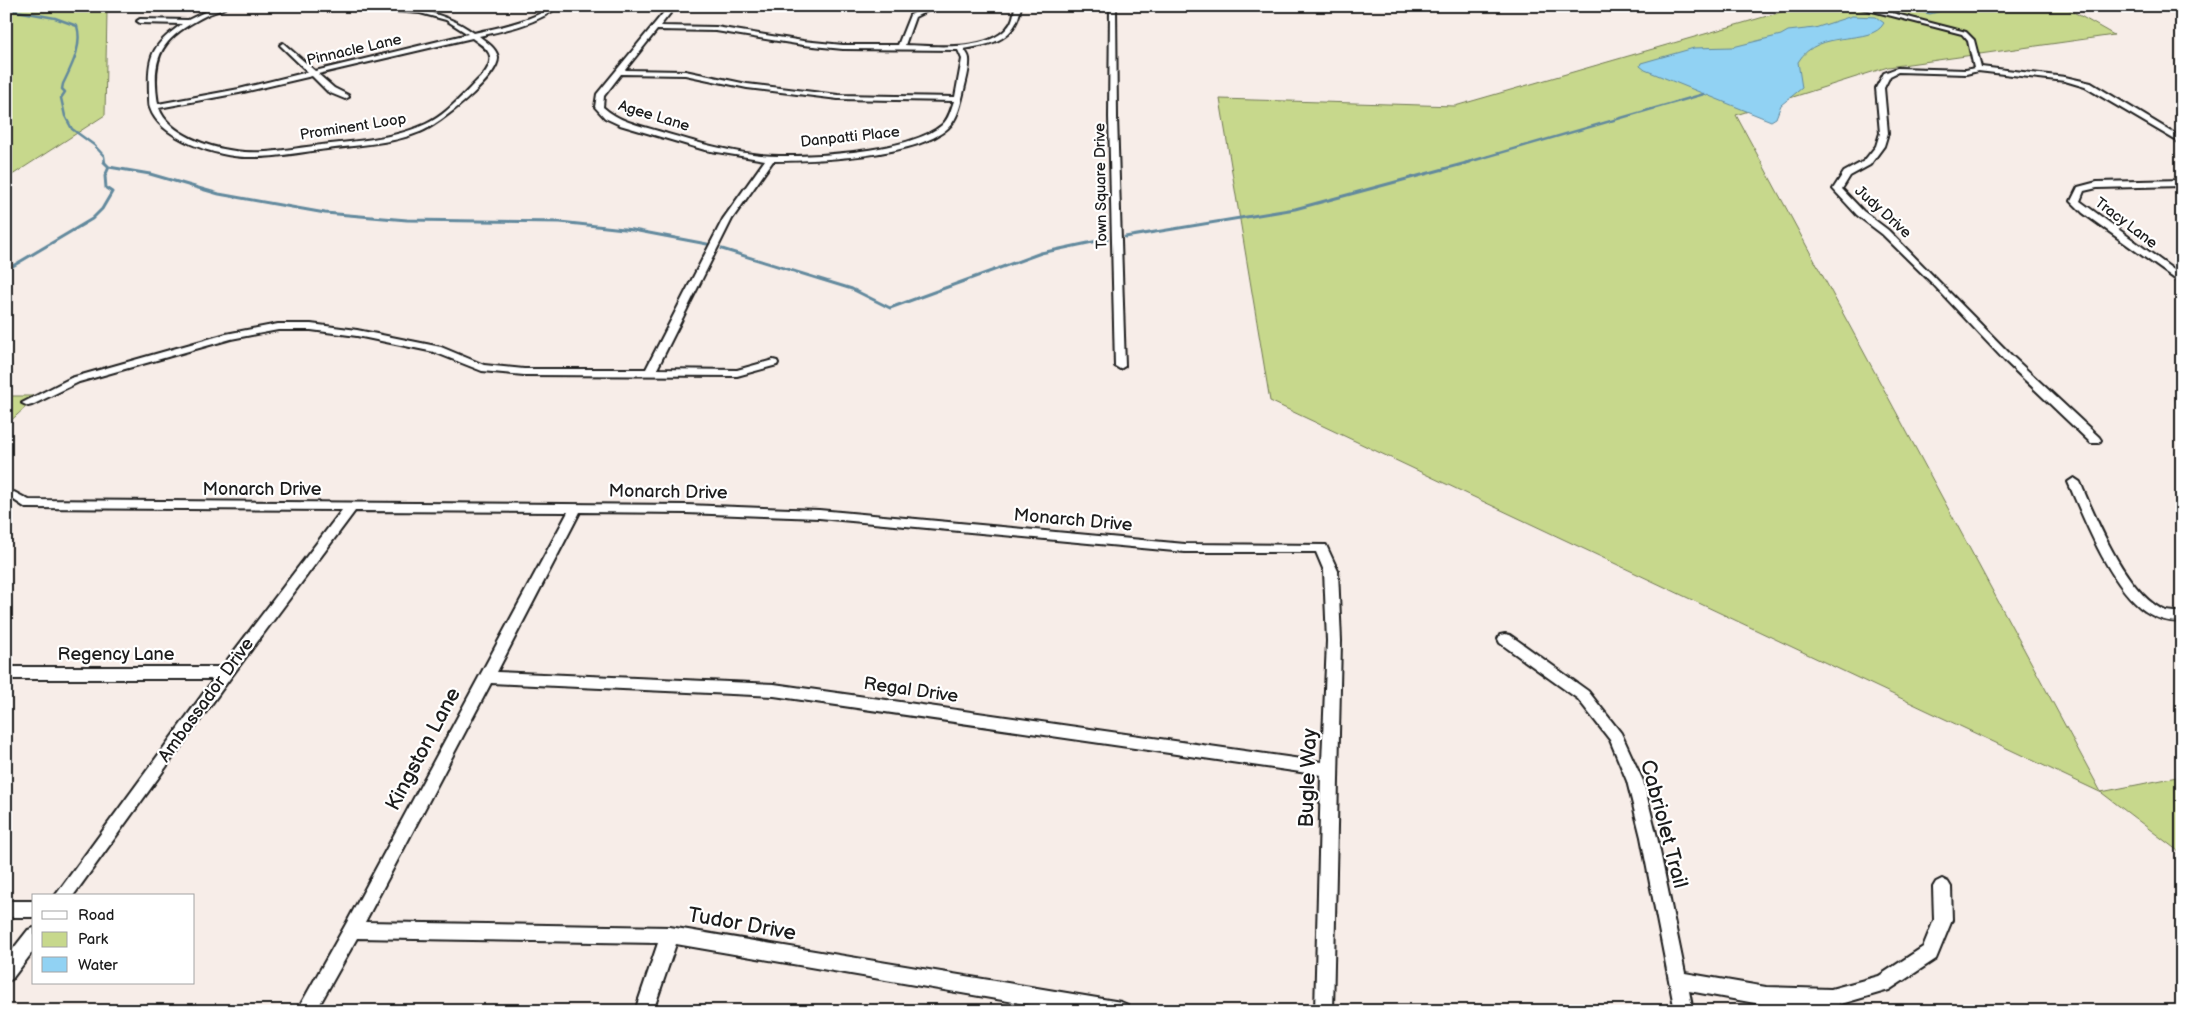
<svg xmlns="http://www.w3.org/2000/svg" width="2188" height="1017" font-family="'Balsamiq Sans',sans-serif">
	<style>
		.green { fill: #c7d88c; stroke: #727a54 }
		.water { fill: #91d2f3; stroke: #62899d }
		.lines { fill: none; stroke-linecap: round; stroke-linejoin: round }
		.stream-far1 { stroke: #62899d; stroke-width: 2.5 }
		.stream { stroke: #62899d; stroke-width: 3 }
		.minor-casing { stroke: #1c1c1c; stroke-width: 4 }
		.minor { fill: #fff; fill-rule: evenodd }
		.labels { text-anchor: middle; dominant-baseline: central; stroke-width: 4.5; stroke-linejoin: round; paint-order: stroke }
		.far-street-label { font-size: 15px; fill: #1c1c1c; stroke: #fff }
		.street-label { font-size: 18px; fill: #1c1c1c; stroke: #fff }
		.near-street-label { font-size: 21px; fill: #1c1c1c; stroke: #fff }
	</style>
	<rect width="100%" height="100%" fill="#f7ede8"/>
	<filter id="ink" filterUnits="userSpaceOnUse"><feTurbulence type="fractalNoise" baseFrequency=".02" numOctaves="2"/><feDisplacementMap in="SourceGraphic" scale="10" xChannelSelector="R" yChannelSelector="G"/><feConvolveMatrix kernelMatrix="1 2 1 2 8 2 1 2 1" color-interpolation-filters="sRGB"/></filter>
	<g filter="url(#ink)">
		<path class="green" d="M 6,6 L 118,6 L 107,11 L 105,115 L 6,179 Z
			M 1802,6 L 2063,6 L 2114,35 L 1888,67 L 1736,115 L 2101,792 L 2182,776 L 2182,854 L 2102,793 L 1270,401 L 1220,99 L 1455,106 Z
			M 6,396 L 38,396 L 6,425 Z"/>
		<path class="water" d="M 1894,6 L 1988,6 L 1945,10 L 1930,14 Z
			M 1852,16 L 1876,17 L 1884,23 C 1871,47 1819,27 1798,62 L 1802,88 L 1781,105 L 1776,118 L 1771,121 L 1645,70 L 1640,66 L 1641,63 L 1694,48 L 1733,47 L 1781,35 L 1788,31 L 1815,28 Z"/>
		<g class="lines">
			<path class="stream-far1" d="M 6,9 L 55,18 L 77,26 C 83,46 71,67 63,84 L 62,89 L 65,92 L 61,98 L 65,116 L 72,129 L 94,145 L 104,156 L 105,163
				M 1465,163 L 1704,94"/>
			<path class="stream" d="M 104,162 L 109,167
				M 109,167 L 150,174 L 219,194 L 325,213 L 407,220 L 560,222 L 633,230 L 707,244
				M 1125,237 L 1295,209 L 1470,162
				M 722,249 L 852,289 L 890,308 L 1041,253 L 1107,239
				M 6,270 L 92,219 L 102,209 L 112,192 L 106,188 L 105,176 L 109,167"/>
			<g class="minor-casing">
				<path id="minor" d="M 217,6 L 228,6 C 222,10 214,12 207,15 C 163,37 150,54 158,104 L 239,89 L 308,72 L 281,46 L 280,45 L 283,43 L 315,71 L 468,34 L 446,20 L 420,13 L 325,6 C 377,6 430,1 474,33 C 495,28 517,24 537,15 C 546,11 549,6 559,6 C 537,24 506,30 479,36 C 486,42 497,48 498,58 C 498,78 439,125 420,132 C 391,144 358,145 327,149 C 301,152 274,158 248,157 C 218,157 160,139 150,108 C 149,106 149,98 149,94 C 148,56 150,47 182,24 L 140,23 L 137,21 L 140,19 L 188,20 ZM 472,38 C 488,49 498,56 483,75 C 466,91 448,114 426,124 C 391,140 352,141 314,146 C 288,149 262,155 235,151 C 210,148 168,134 159,108 L 239,93 L 312,76 L 328,92 L 345,99 L 349,97 L 348,95 L 334,88 L 318,74 Z
					M 669,6 L 676,6 L 660,26 L 716,27 L 803,41 L 843,45 L 898,45 L 910,15 L 927,7 L 929,8 L 929,10 L 915,17 L 905,45 C 933,46 986,52 1007,28 C 1013,22 1014,14 1015,6 L 1021,6 C 1016,40 993,44 964,49 C 966,52 969,56 969,59 C 970,68 966,81 964,90 C 961,102 958,119 948,128 C 917,157 815,161 773,161 L 732,219 L 657,369 L 737,370 L 773,360 L 777,361 L 778,363 L 777,365 L 737,376 L 524,375 L 482,371 L 434,352 L 357,336 L 311,330 L 278,330 L 231,339 L 79,382 L 32,405 L 28,406 L 22,403 L 71,378 L 226,334 L 278,324 L 311,324 L 357,330 L 441,347 L 484,365 L 524,369 L 646,369 L 723,219 L 765,160 L 705,150 L 620,125 L 605,118 L 595,107 L 597,94 ZM 657,30 L 716,31 L 803,45 L 843,49 L 958,50 L 962,59 L 955,97 L 838,95 L 747,84 L 685,71 L 625,70 ZM 621,74 L 685,75 L 747,88 L 838,99 L 954,101 C 951,109 949,119 942,125 C 910,153 795,160 753,154 C 721,150 689,140 658,131 C 638,125 618,121 603,107 L 604,96 Z
					M 1110,6 L 1116,6 L 1117,117 L 1125,366 L 1120,369 L 1115,366 L 1109,117 Z
					M 1853,6 L 1865,6 L 1966,32 L 1974,40 L 1981,67 L 2065,77 L 2091,83 L 2182,138 L 2182,144 L 2085,87 L 2065,81 L 1978,71 L 1966,74 L 1898,72 L 1890,76 L 1884,88 L 1888,133 L 1884,146 L 1870,165 L 1850,176 L 1842,189 L 1863,211 L 1888,230 L 2013,357 L 2099,437 L 2101,440 L 2099,443 L 2091,443 L 2005,361 L 1931,282 L 1882,234 L 1857,215 L 1833,189 L 1844,172 L 1864,161 L 1876,146 L 1880,133 L 1876,88 L 1884,73 L 1897,68 L 1966,70 L 1974,68 L 1968,41 L 1962,34 Z
					M 2182,180 L 2182,186 L 2097,188 L 2084,191 L 2080,201 L 2182,276 L 2182,284 L 2083,213 L 2071,201 L 2078,187 L 2097,182 Z
					M 2074,478 L 2080,482 C 2096,519 2127,596 2166,611 C 2171,612 2177,612 2182,612 L 2182,622 C 2168,622 2156,619 2145,611 C 2111,588 2084,519 2068,482 Z
					M 14,492 L 29,500 L 686,505 L 819,510 L 1185,544 L 1326,545 L 1338,571 L 1341,641 L 1333,1011 L 1315,1011 L 1321,775 L 774,696 L 491,683 L 365,922 L 670,927 L 1121,1002 L 1128,1005 L 1130,1011 L 1066,1011 L 676,944 L 653,1011 L 635,1011 L 658,943 L 357,938 L 316,1011 L 297,1011 L 346,924 L 568,512 L 355,511 L 231,677 L 73,896 L 55,896 L 214,679 L 6,679 L 6,667 L 222,667 L 342,510 L 26,508 L 8,496 ZM 580,512 L 686,513 L 819,518 L 1185,552 L 1316,552 L 1324,571 L 1327,641 L 1322,762 L 774,684 L 497,672 Z
					M 1505,634 L 1510,635 L 1588,691 L 1621,733 L 1643,781 L 1657,837 L 1685,973 L 1766,987 L 1831,989 L 1879,976 L 1923,947 L 1934,920 L 1933,887 L 1936,882 L 1942,879 L 1948,882 L 1951,887 L 1952,920 L 1936,959 L 1889,990 L 1831,1007 L 1766,1005 L 1689,991 L 1693,1011 L 1675,1011 L 1641,837 L 1627,781 L 1610,740 L 1578,699 L 1500,643 L 1498,639 L 1500,635 Z
					M 6,901 L 34,901 L 34,917 L 6,917 Z
					M 34,928 L 34,950 L 12,979 L 6,982 L 6,958 L 28,930 Z"/>
			</g>
			<use href="#minor" class="minor"/>
		</g>
	</g>
	<g class="labels">
		<g class="far-street-label">
			<text transform="translate(354 50) rotate(-13)">Pinnacle Lane</text>
			<text transform="translate(654 116) rotate(17)">Agee Lane</text>
			<text transform="translate(353 127) rotate(-9)">Prominent Loop</text>
			<text transform="translate(850 137) rotate(-6)">Danpatti Place</text>
			<text transform="translate(1101 186) rotate(-91)">Town Square Drive</text>
			<text transform="translate(1883 212) rotate(42)">Judy Drive</text>
			<text transform="translate(2126 223) rotate(37)">Tracy Lane</text>
		</g>
		<g class="street-label">
			<text x="262" y="489">Monarch Drive</text>
			<text transform="translate(668 492) rotate(1)">Monarch Drive</text>
			<text transform="translate(1073 520) rotate(5)">Monarch Drive</text>
			<text x="116" y="654">Regency Lane</text>
			<text transform="translate(911 690) rotate(8)">Regal Drive</text>
			<text transform="translate(206 700) rotate(-54)">Ambassador Drive</text>
		</g>
		<g class="near-street-label">
			<text transform="translate(423 749) rotate(-62)">Kingston Lane</text>
			<text transform="translate(1308 778) rotate(-88)">Bugle Way</text>
			<text transform="translate(1664 824) rotate(75)">Cabriolet Trail</text>
			<text transform="translate(742 924) rotate(10)">Tudor Drive</text>
		</g>
	</g>
	<rect width="2188" height="1017" fill="none" stroke="#fff" stroke-width="25"/>
	<rect x="12" y="12" width="2163" height="992" fill="none" stroke="#1c1c1c" stroke-width="2" filter="url(#ink)"/>
	<rect x="32" y="894" width="162" height="90" fill="#ffffff" stroke="#a4a4a4"/>
	<rect x="42" y="911" width="25" height="8" fill="#ffffff" stroke="#a4a4a4"/>
	<text x="78" y="920" font-size="15" fill="#1c1c1c">Road</text>
	<rect x="42" y="932" width="25" height="15" fill="#c7d88c" stroke="#a4a4a4"/>
	<text x="78" y="944" font-size="15" fill="#1c1c1c">Park</text>
	<rect x="42" y="957" width="25" height="15" fill="#91d2f3" stroke="#a4a4a4"/>
	<text x="78" y="970" font-size="15" fill="#1c1c1c">Water</text>
</svg>
